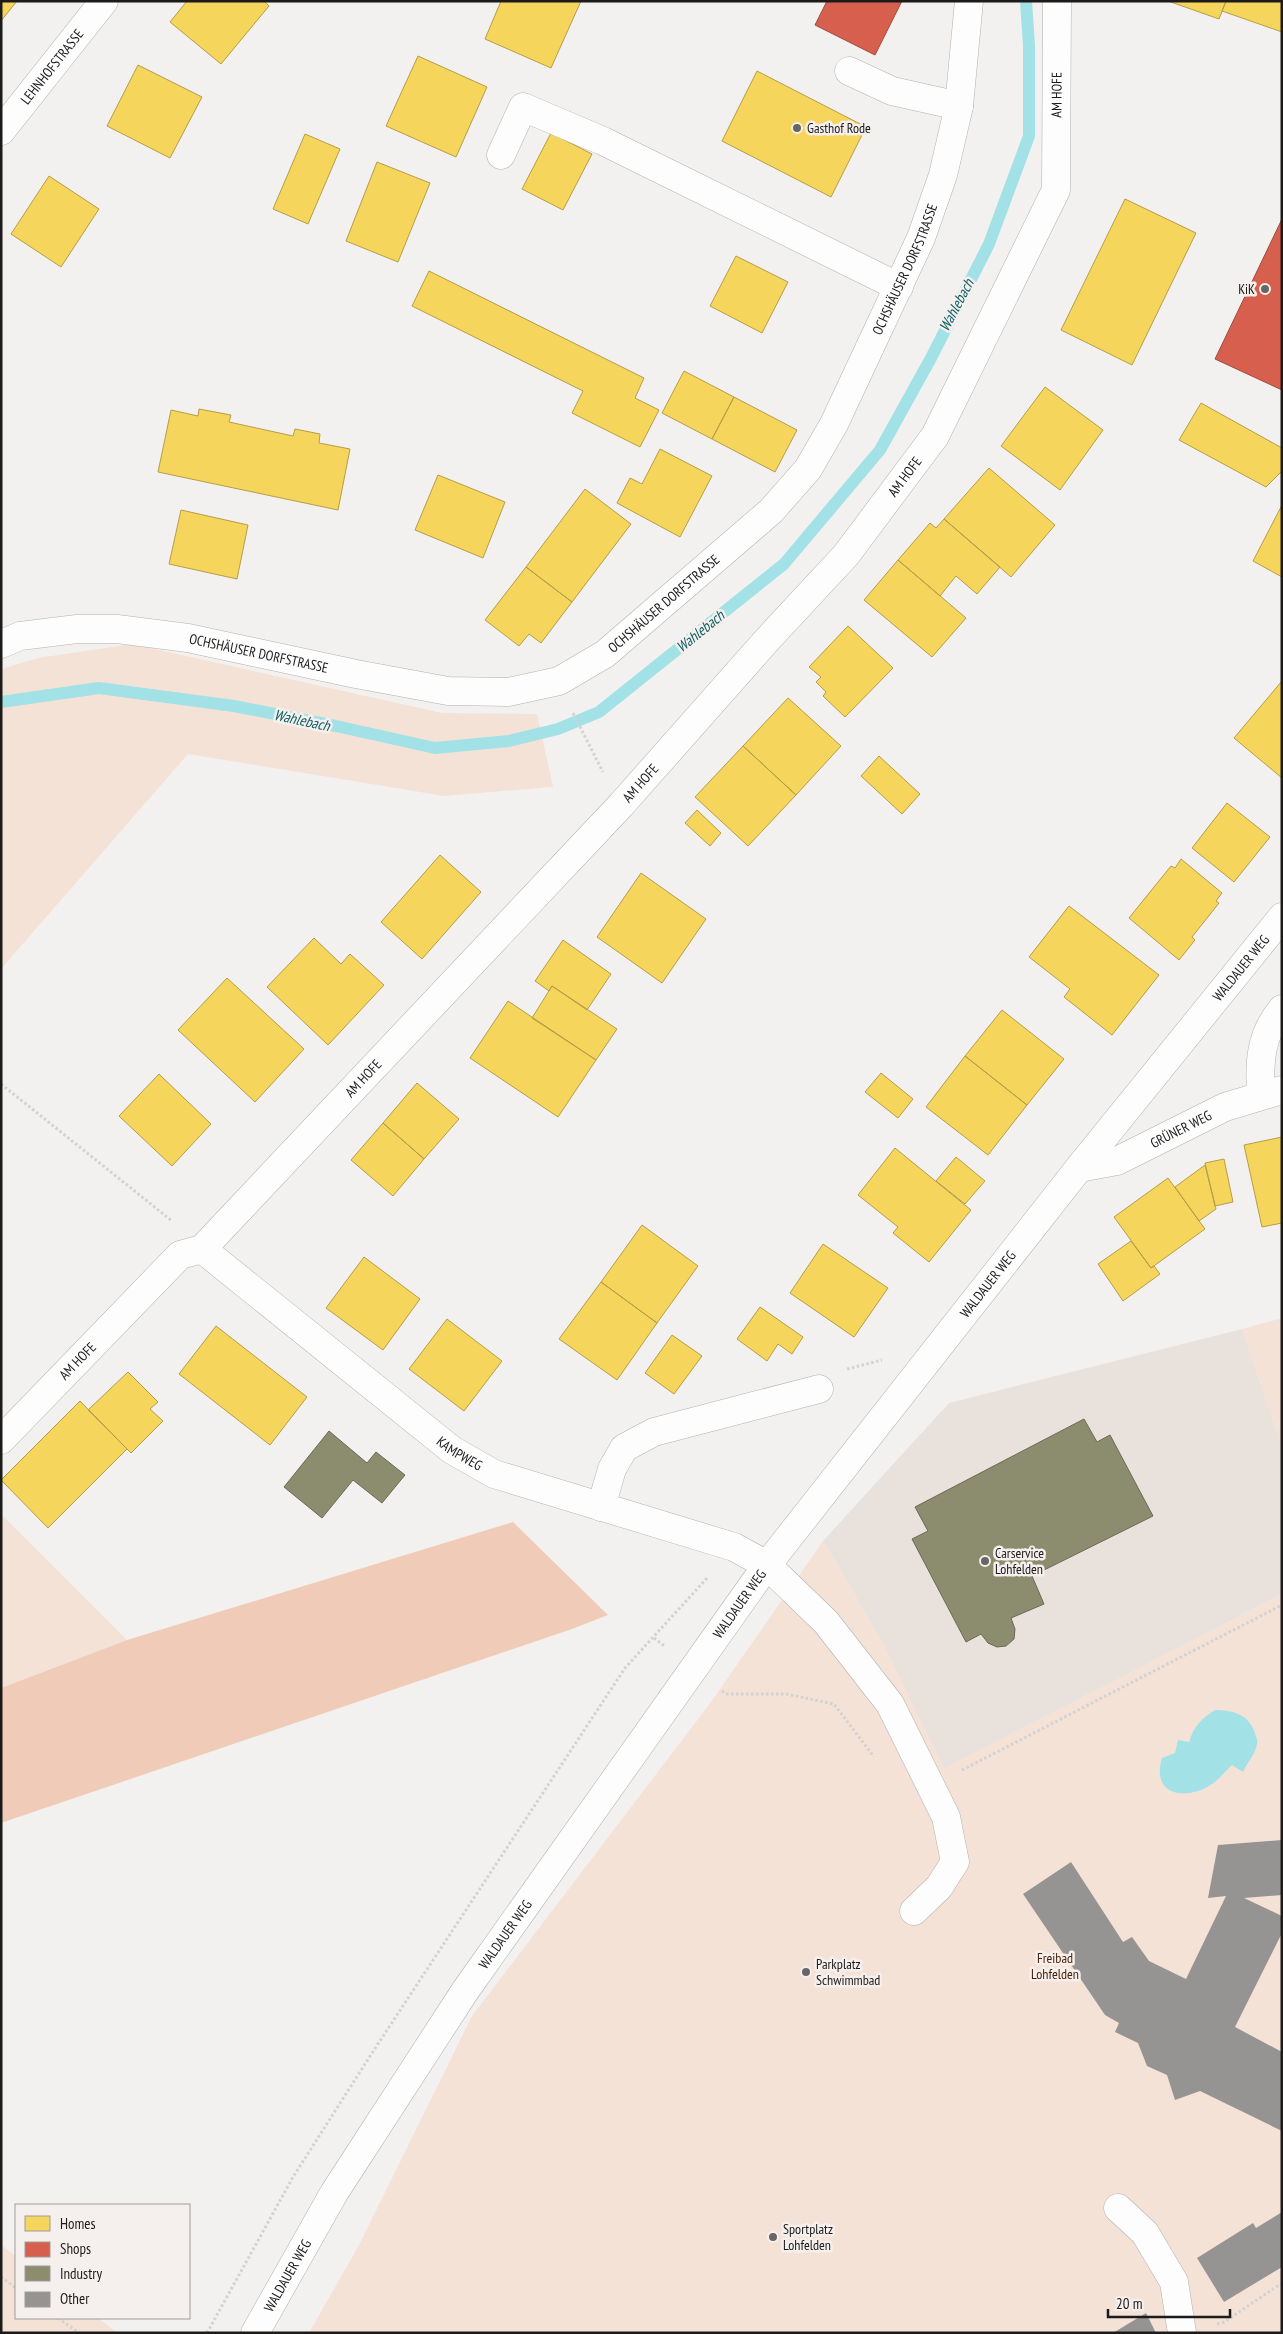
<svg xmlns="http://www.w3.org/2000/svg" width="1283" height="2334" font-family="'PT Sans Narrow',sans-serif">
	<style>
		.built { fill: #e9e1dc }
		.green { fill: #f5e2d7 }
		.forest { fill: #f0ccb8 }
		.water { fill: #a2e2e7 }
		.homes { fill: #f6d55c; stroke: #b59d48 }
		.shops { fill: #d6604d; stroke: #9e4b3e }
		.industry { fill: #8c8c6e; stroke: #6b6a55 }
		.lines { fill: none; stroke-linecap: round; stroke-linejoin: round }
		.stream { stroke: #a2e2e7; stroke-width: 12 }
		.building { fill: #969493 }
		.minor-casing { stroke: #b2b1af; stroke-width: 29 }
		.major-casing { stroke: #b2b1af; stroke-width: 29 }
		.path { stroke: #d3d2d1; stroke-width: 3; stroke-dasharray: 2.5 2.5; stroke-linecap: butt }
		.minor { stroke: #fdfdfd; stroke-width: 28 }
		.major { stroke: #fdfdfd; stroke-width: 28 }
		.poi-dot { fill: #686665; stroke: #f5f0ed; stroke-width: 2 }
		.labels { text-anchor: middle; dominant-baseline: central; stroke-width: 5; stroke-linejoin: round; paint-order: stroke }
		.street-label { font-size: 14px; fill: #1d1b1a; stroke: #f5f0ed }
		.poi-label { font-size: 14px; fill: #1d1b1a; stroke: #f5f0ed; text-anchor: start }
		.park-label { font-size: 14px; fill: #471f05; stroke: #f5f0ed }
		.water-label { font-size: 15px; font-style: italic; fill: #0d5e64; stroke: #f5f0ed }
	</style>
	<rect width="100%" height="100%" fill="#f3f1ef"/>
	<path class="built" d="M 1242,1329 L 1282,1447 L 1282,1594 L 944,1769 L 881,1640 L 823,1541 L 949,1403 Z"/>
	<path class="green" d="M 132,644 L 442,713 L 537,714 L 553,787 L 444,796 L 188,754 L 1,969 L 1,669 L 38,658 Z
		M 1282,1318 L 1282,1447 L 1242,1329 Z
		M 1,1514 L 127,1640 L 1,1688 Z
		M 823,1541 L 881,1640 L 944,1768 L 1282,1594 L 1282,2333 L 309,2333 L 359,2245 L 472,2016 L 711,1702 Z
		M 1,2245 L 16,2256 L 16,2318 L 98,2318 L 118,2333 L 1,2333 Z"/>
	<path class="forest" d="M 513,1522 L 608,1615 L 572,1629 L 1,1823 L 1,1688 L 127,1640 Z"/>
	<path class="water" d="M 1215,1710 C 1232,1710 1249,1714 1255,1733 C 1256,1737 1258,1740 1257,1744 C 1256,1753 1247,1763 1243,1772 L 1232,1765 C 1225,1771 1218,1781 1209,1786 C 1183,1801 1151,1794 1162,1758 L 1175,1753 L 1178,1740 L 1189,1742 C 1194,1726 1201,1719 1215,1710 Z"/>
	<path class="homes" d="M 1,1 L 17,1 L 1,21 Z
		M 187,1 L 264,1 L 269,6 L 221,64 L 170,22 Z
		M 501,1 L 581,1 L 551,68 L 485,39 Z
		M 1168,1 L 1226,1 L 1219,19 Z
		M 1226,1 L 1282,1 L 1282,32 L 1222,11 Z
		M 418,56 L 487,87 L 456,157 L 386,126 Z
		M 138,65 L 202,97 L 170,158 L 107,126 Z
		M 757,71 L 866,127 L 831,197 L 722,141 Z
		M 551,133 L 592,154 L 563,210 L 522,189 Z
		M 305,134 L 340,149 L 308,224 L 273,209 Z
		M 377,162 L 430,183 L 398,262 L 346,241 Z
		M 49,176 L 99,209 L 61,267 L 11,234 Z
		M 1125,199 L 1196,233 L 1132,365 L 1061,330 Z
		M 736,256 L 788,282 L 762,333 L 710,306 Z
		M 429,271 L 644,378 L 635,398 L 659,410 L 640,447 L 572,413 L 583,391 L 412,306 Z
		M 684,371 L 734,397 L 712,439 L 662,413 Z
		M 1045,387 L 1103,430 L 1060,490 L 1001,446 Z
		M 734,397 L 797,430 L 775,472 L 712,439 Z
		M 1201,403 L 1282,448 L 1282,471 L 1266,487 L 1179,440 Z
		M 199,409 L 231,415 L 229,422 L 293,436 L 295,429 L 320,434 L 319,443 L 350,449 L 338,510 L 158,472 L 171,410 L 198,416 Z
		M 660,449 L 712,476 L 680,537 L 617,503 L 630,478 L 642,484 Z
		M 989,468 L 1055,525 L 1011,577 L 944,519 Z
		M 438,475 L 505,502 L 483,558 L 415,530 Z
		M 585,489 L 631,524 L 572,602 L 526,567 Z
		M 1282,505 L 1282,577 L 1253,561 Z
		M 181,510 L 248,525 L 237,579 L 169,564 Z
		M 944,519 L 1000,567 L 977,594 L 956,576 L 940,596 L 898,560 L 930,523 L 936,528 Z
		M 898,560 L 966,618 L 932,657 L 864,600 Z
		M 526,567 L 572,602 L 541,643 L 529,634 L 519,646 L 485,620 Z
		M 848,626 L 893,668 L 845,717 L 823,696 L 826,692 L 816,682 L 821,677 L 809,667 Z
		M 1282,681 L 1282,778 L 1234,738 Z
		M 788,698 L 841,746 L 796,795 L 743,746 Z
		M 743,746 L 796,795 L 748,846 L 695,797 Z
		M 879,756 L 920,794 L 902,814 L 861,776 Z
		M 1227,803 L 1270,837 L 1234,882 L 1192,848 Z
		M 697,810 L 721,833 L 710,846 L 685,823 Z
		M 440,855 L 481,892 L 422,959 L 381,922 Z
		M 1181,859 L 1222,893 L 1216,901 L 1219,903 L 1192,937 L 1195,940 L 1179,960 L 1129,918 L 1171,866 L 1175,868 Z
		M 641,873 L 706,919 L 662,983 L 597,937 Z
		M 1069,906 L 1159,975 L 1112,1035 L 1064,997 L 1070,989 L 1029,957 Z
		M 314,938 L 341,964 L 350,954 L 384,985 L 328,1045 L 267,987 Z
		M 563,940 L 611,974 L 587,1010 L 552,986 L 549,991 L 535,981 Z
		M 227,978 L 304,1049 L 255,1102 L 178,1030 Z
		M 552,986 L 617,1029 L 596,1060 L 532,1018 Z
		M 508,1001 L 596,1060 L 558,1117 L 470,1058 Z
		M 1002,1010 L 1064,1059 L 1027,1105 L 965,1056 Z
		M 965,1056 L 1027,1105 L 988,1155 L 926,1107 Z
		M 881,1073 L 913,1099 L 898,1118 L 865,1092 Z
		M 159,1074 L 211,1124 L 172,1166 L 119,1116 Z
		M 417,1083 L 459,1119 L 424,1159 L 383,1123 Z
		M 383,1123 L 424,1159 L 393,1196 L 351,1160 Z
		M 1282,1137 L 1282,1223 L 1262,1227 L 1244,1145 Z
		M 895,1148 L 971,1210 L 929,1262 L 893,1233 L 898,1227 L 858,1195 Z
		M 956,1157 L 985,1181 L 965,1204 L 936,1181 Z
		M 1224,1159 L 1233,1202 L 1215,1206 L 1205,1163 Z
		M 1205,1165 L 1216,1209 L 1199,1221 L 1175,1187 Z
		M 1168,1178 L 1205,1229 L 1151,1268 L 1114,1217 Z
		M 642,1225 L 698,1266 L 657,1323 L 601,1282 Z
		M 1131,1241 L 1151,1268 L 1154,1266 L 1160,1274 L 1123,1301 L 1098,1264 Z
		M 823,1244 L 888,1288 L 854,1337 L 790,1293 Z
		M 364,1257 L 420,1299 L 383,1350 L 326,1308 Z
		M 601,1282 L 657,1323 L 617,1380 L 559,1339 Z
		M 760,1307 L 803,1337 L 792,1354 L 778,1344 L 767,1361 L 737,1339 Z
		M 447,1319 L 502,1361 L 464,1411 L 409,1369 Z
		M 216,1326 L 307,1397 L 270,1445 L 179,1374 Z
		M 672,1335 L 702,1356 L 674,1394 L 645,1373 Z
		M 128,1372 L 158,1402 L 150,1409 L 163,1421 L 131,1453 L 88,1410 Z
		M 80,1401 L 127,1449 L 48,1528 L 1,1480 Z"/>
	<path class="shops" d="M 827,1 L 902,1 L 875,55 L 815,25 Z
		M 1282,219 L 1282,390 L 1215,359 Z"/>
	<path class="industry" d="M 1084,1419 L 1097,1442 L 1110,1435 L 1153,1516 L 1032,1576 L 1044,1604 L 1011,1618 L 1015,1629 L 1014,1639 L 1006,1646 L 997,1647 L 988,1643 L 981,1634 L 966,1642 L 912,1539 L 928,1531 L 915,1507 Z
		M 329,1431 L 367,1463 L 376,1452 L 405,1475 L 382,1503 L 353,1480 L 322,1518 L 284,1487 Z"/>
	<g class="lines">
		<path class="stream" d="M 1,702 L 99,688 L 234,706 L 336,726 L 435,748 L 509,741 L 558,729 L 599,712 L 784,564 L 880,450 L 931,358 L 989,244 L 1029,136 L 1029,46 L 1026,1"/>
	</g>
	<path class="building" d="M 1282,1840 L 1282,1895 L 1244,1898 L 1282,1916 L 1282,1933 L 1235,2027 L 1282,2052 L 1282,2131 L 1200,2091 L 1175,2100 L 1167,2075 L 1147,2066 L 1138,2043 L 1115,2032 L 1119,2023 L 1105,2015 L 1023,1894 L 1071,1862 L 1123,1942 L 1132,1937 L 1149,1961 L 1186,1979 L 1226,1896 L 1208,1898 L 1218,1845 Z
		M 1282,2212 L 1282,2267 L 1224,2302 L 1197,2258 L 1253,2223 L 1256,2228 Z
		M 1146,2313 L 1156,2333 L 1113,2333 Z"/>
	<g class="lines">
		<g class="minor-casing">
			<g id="minor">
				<path d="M 849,71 L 892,91 L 959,106"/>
				<path id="s1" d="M 1,131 L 104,1"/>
				<path d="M 501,155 L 523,107 L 603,141 L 899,287"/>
				<path d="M 1261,1095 C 1259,1063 1260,1035 1282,1009"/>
				<path id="s2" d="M 1079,1168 L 1117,1161 L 1225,1107 L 1282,1090"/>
				<path id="s3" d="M 202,1249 L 452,1450 L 494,1474 L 734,1547 L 767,1565 L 826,1622 L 890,1704 L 946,1817 L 955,1862 L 939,1887 L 914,1911"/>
				<path id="s4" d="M 1,1440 L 180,1255 L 202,1249 L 621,805 L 767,640 L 846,555 L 935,436 L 1056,190 L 1057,1"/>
				<path d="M 601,1507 L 612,1469 L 624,1448 L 654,1432 L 819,1389"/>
				<path d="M 1118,2208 L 1145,2233 L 1174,2282 L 1182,2333"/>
				<path id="s5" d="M 255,2333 L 334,2193 L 465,1991 L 767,1565 L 1079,1168 L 1282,917"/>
			</g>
		</g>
		<g class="major-casing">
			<g id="major">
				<path id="s6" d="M 1,644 L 20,636 L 77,629 L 117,629 L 188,638 L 356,674 L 448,691 L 508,692 L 559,681 L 605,654 L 771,511 L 808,469 L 834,424 L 921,238 L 943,175 L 959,106 L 969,1"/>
			</g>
		</g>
		<path class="path" d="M 573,713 L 603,772
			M 1,1084 L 172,1221
			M 847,1369 L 882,1360
			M 654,1638 L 666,1647
			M 722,1691 L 726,1694 L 786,1694 L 834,1704 L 874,1757
			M 962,1770 L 1282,1605
			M 1,2277 L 16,2288
			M 58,2318 L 79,2333
			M 1217,2324 L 1224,2322 L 1282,2283
			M 207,2333 L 293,2177 L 372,2053 L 625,1668 L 708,1577"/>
		<use href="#minor" class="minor"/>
		<use href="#major" class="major"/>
	</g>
	<g class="poi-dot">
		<circle cx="797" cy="128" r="5"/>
		<circle cx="1265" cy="289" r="5"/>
		<circle cx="985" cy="1561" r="5"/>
		<circle cx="806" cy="1972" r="5"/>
		<circle cx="773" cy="2237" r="5"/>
	</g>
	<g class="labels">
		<g class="street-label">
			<text stroke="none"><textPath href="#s1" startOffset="82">LEHNHOFSTRASSE</textPath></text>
			<text stroke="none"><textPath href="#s4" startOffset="1745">AM HOFE</textPath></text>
			<text stroke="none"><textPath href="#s6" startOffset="1118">OCHSHÄUSER DORFSTRASSE</textPath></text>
			<text stroke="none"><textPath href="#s4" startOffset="1325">AM HOFE</textPath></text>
			<text stroke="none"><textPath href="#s6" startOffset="698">OCHSHÄUSER DORFSTRASSE</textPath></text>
			<text stroke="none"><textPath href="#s6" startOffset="262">OCHSHÄUSER DORFSTRASSE</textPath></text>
			<text stroke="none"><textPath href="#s4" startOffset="920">AM HOFE</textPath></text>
			<text stroke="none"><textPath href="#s5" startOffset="1686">WALDAUER WEG</textPath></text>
			<text stroke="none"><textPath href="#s4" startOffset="515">AM HOFE</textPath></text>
			<text stroke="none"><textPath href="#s2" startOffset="110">GRÜNER WEG</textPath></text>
			<text stroke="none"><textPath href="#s5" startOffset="1281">WALDAUER WEG</textPath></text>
			<text stroke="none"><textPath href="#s4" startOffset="110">AM HOFE</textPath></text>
			<text stroke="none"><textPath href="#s3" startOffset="329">KAMPWEG</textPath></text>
			<text stroke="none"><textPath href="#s5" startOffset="876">WALDAUER WEG</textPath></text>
			<text stroke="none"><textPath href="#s5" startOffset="471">WALDAUER WEG</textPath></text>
			<text stroke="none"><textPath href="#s5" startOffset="66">WALDAUER WEG</textPath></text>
		</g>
		<g class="poi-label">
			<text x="807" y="128">Gasthof Rode</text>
			<text x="1255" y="289" text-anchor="end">KiK</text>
			<text x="995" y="1553">Carservice<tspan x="995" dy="16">Lohfelden</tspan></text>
			<text x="816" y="1964">Parkplatz<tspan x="816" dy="16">Schwimmbad</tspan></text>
			<text x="783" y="2229">Sportplatz<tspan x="783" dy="16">Lohfelden</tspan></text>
		</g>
		<g class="park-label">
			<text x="1055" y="1958">Freibad<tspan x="1055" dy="16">Lohfelden</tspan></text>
		</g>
		<g class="water-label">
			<text transform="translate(956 305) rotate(-62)">Wahlebach</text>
			<text transform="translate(700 631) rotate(-39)">Wahlebach</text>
			<text transform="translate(302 720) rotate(12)">Wahlebach</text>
		</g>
	</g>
	<rect width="1283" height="2334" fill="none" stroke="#1d1b1a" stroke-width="5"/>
	<rect x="15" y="2204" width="175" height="115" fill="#f5f0ed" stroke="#9f9b99"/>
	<rect x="25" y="2216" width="25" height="15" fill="#f6d55c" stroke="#9f9b99"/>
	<text x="60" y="2229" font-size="15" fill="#1d1b1a">Homes</text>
	<rect x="25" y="2242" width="25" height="15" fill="#d6604d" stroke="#9f9b99"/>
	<text x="60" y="2254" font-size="15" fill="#1d1b1a">Shops</text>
	<rect x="25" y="2266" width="25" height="15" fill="#8c8c6e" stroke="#9f9b99"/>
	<text x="60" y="2279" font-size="15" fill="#1d1b1a">Industry</text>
	<rect x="25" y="2292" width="25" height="15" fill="#969493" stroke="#9f9b99"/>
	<text x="60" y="2304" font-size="15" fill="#1d1b1a">Other</text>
	<path d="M1108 2309v8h122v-8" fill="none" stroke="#1d1b1a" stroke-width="2.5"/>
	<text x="1116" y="2309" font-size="15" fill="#1d1b1a" stroke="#f5f0ed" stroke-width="4" paint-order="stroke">20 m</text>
</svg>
